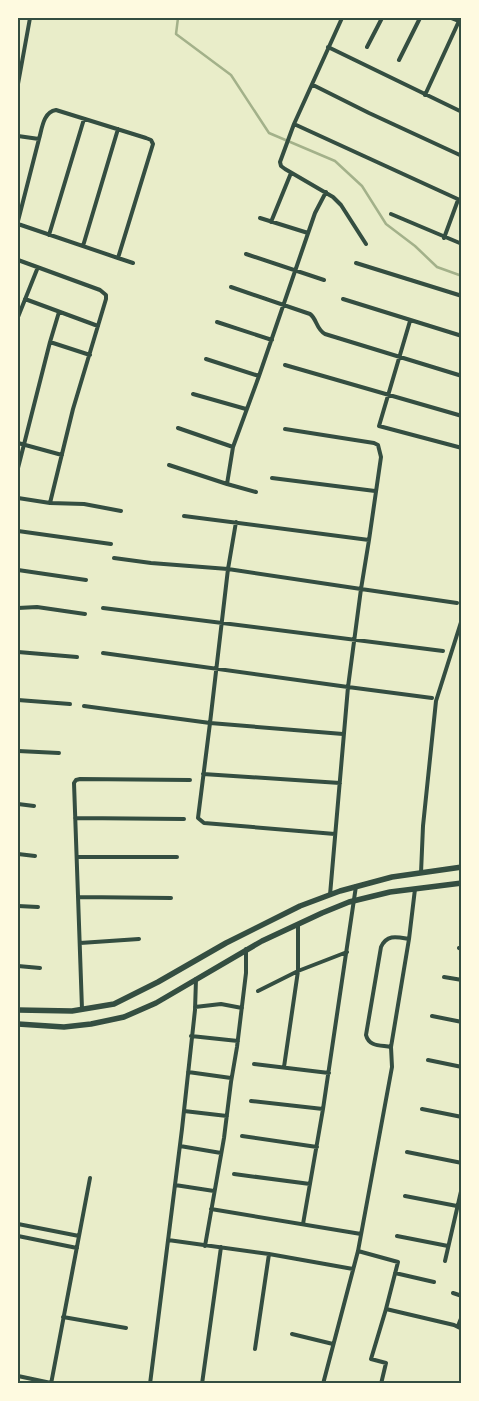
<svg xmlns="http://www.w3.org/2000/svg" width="479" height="1401" font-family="Helvetica,sans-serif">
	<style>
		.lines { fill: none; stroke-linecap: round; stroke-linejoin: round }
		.stream { stroke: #a3b18a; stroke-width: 2.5 }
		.minor { stroke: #344e41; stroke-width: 4 }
		.secondary { stroke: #344e41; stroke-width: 5.5 }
		.neatline { fill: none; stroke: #344e41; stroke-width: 2 }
	</style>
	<rect width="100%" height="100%" fill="#e9edc9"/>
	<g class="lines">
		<path class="stream" d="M 178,18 L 176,34 L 231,75 L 269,133 L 335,161 L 362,186 L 386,224 L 415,246 L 437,267 L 462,276"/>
		<path class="minor" d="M 342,18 L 294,124 L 280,162 L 281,166 L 285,169 L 333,197 L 341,205 L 366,244
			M 451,18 L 461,22
			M 328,47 L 462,112
			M 367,47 L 382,18
			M 399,60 L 420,18
			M 18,84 L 30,18
			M 313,85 L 369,113 L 462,156
			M 425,95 L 459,21
			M 294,124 L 462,201
			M 18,136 L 39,139 C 42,129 43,112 56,110 L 146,138 L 151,140 L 153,144 L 118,258 L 18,224
			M 391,214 L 462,244
			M 260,218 L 308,233
			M 18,221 L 39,139
			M 271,222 L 291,173
			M 49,235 L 84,119
			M 444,238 L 458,200
			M 83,246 L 118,129
			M 246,254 L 324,280
			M 118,258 L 133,263
			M 18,260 L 100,290 L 106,295 L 106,299 L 73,409 L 50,503 L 18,498
			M 356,263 L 462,296
			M 231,287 L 310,314 C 317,319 316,329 325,334 L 462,376
			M 25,299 L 98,326
			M 343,299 L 462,336
			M 18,317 L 38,267
			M 410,321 L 379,426 L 462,448
			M 217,322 L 272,340
			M 50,342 L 90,355
			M 206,359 L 259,376
			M 285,365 L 462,416
			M 193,394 L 246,409
			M 178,428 L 233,447
			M 285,429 L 374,443 L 378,445 L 381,457 L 369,540
			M 18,443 L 62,455
			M 169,465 L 227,484 L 233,447 L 259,376 L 315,213 L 326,192
			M 18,468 L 50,342 L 59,312
			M 272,478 L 375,491
			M 227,484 L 256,492
			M 50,503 L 84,504 L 121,511
			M 236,522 L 228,569 L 210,723 L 198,818 L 204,823 L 335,834
			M 18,531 L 111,544
			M 114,558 L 151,563 L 228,569 L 361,589 L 369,540 L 184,516
			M 18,570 L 86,580
			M 18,608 L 37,607 L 85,614
			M 103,608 L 443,651
			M 18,652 L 77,657
			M 103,653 L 348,687 L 330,895
			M 432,698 L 348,687 L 361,589 L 457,603
			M 18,700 L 70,704
			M 84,706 L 210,723 L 343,734
			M 18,751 L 59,753
			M 203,774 L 340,783
			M 18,804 L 34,806
			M 75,818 L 184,819
			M 18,854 L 35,856
			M 78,857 L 177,857
			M 421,873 L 423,826 L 436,701 L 462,619
			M 78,897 L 171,898
			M 18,906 L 38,907
			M 80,943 L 139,939
			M 459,948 L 462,949
			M 18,966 L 40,968
			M 444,977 L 462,980
			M 258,991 L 298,971 L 347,952
			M 195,1007 L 221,1004 L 242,1008
			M 82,1009 L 74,783 L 76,780 L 80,779 L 190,780
			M 432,1016 L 462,1022
			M 191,1036 L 238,1041
			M 391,1047 C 381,1045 369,1047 366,1035 L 381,947 C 387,934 397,937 409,939
			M 428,1060 L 462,1067
			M 254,1064 L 329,1073
			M 284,1067 L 298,971 L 298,924
			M 188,1072 L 231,1078
			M 251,1101 L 323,1109
			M 422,1109 L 462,1117
			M 184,1111 L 227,1116
			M 242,1136 L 317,1147
			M 180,1146 L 221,1153
			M 407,1152 L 462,1163
			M 234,1174 L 310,1184
			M 175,1185 L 214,1191
			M 405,1196 L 457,1206
			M 211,1209 L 361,1234
			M 18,1224 L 79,1236
			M 303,1224 L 323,1109 L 356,886
			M 18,1236 L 77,1248
			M 397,1236 L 448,1246
			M 168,1240 L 269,1254 L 353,1269
			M 205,1246 L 224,1138 L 231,1082 L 237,1047 L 246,973 L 246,949
			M 358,1251 L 398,1262 L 386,1309 L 371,1359 L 386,1363 L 381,1384
			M 445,1261 L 462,1187
			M 395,1273 L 434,1282
			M 453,1293 L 462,1296
			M 386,1309 L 454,1325 L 462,1329
			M 63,1317 L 126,1328
			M 458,1326 L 462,1316
			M 292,1334 L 333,1344
			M 255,1349 L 269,1254
			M 18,1376 L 51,1383
			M 51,1384 L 90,1178
			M 150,1384 L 182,1129 L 195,1010 L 196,979
			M 202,1384 L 221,1247
			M 323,1384 L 358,1251 L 392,1067 L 391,1047 L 409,939 L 415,889"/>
		<path class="secondary" d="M 18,1010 L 72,1011 L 114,1004 L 158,982 L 226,943 L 300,906 L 340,891 L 392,877 L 462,867
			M 18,1024 L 64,1027 L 91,1024 L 124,1017 L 156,1003 L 262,941 L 322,913 L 349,902 L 390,892 L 462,883"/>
	</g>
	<rect width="479" height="1401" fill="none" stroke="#fefae0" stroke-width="38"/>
	<rect x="19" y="19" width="441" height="1363" class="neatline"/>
</svg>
